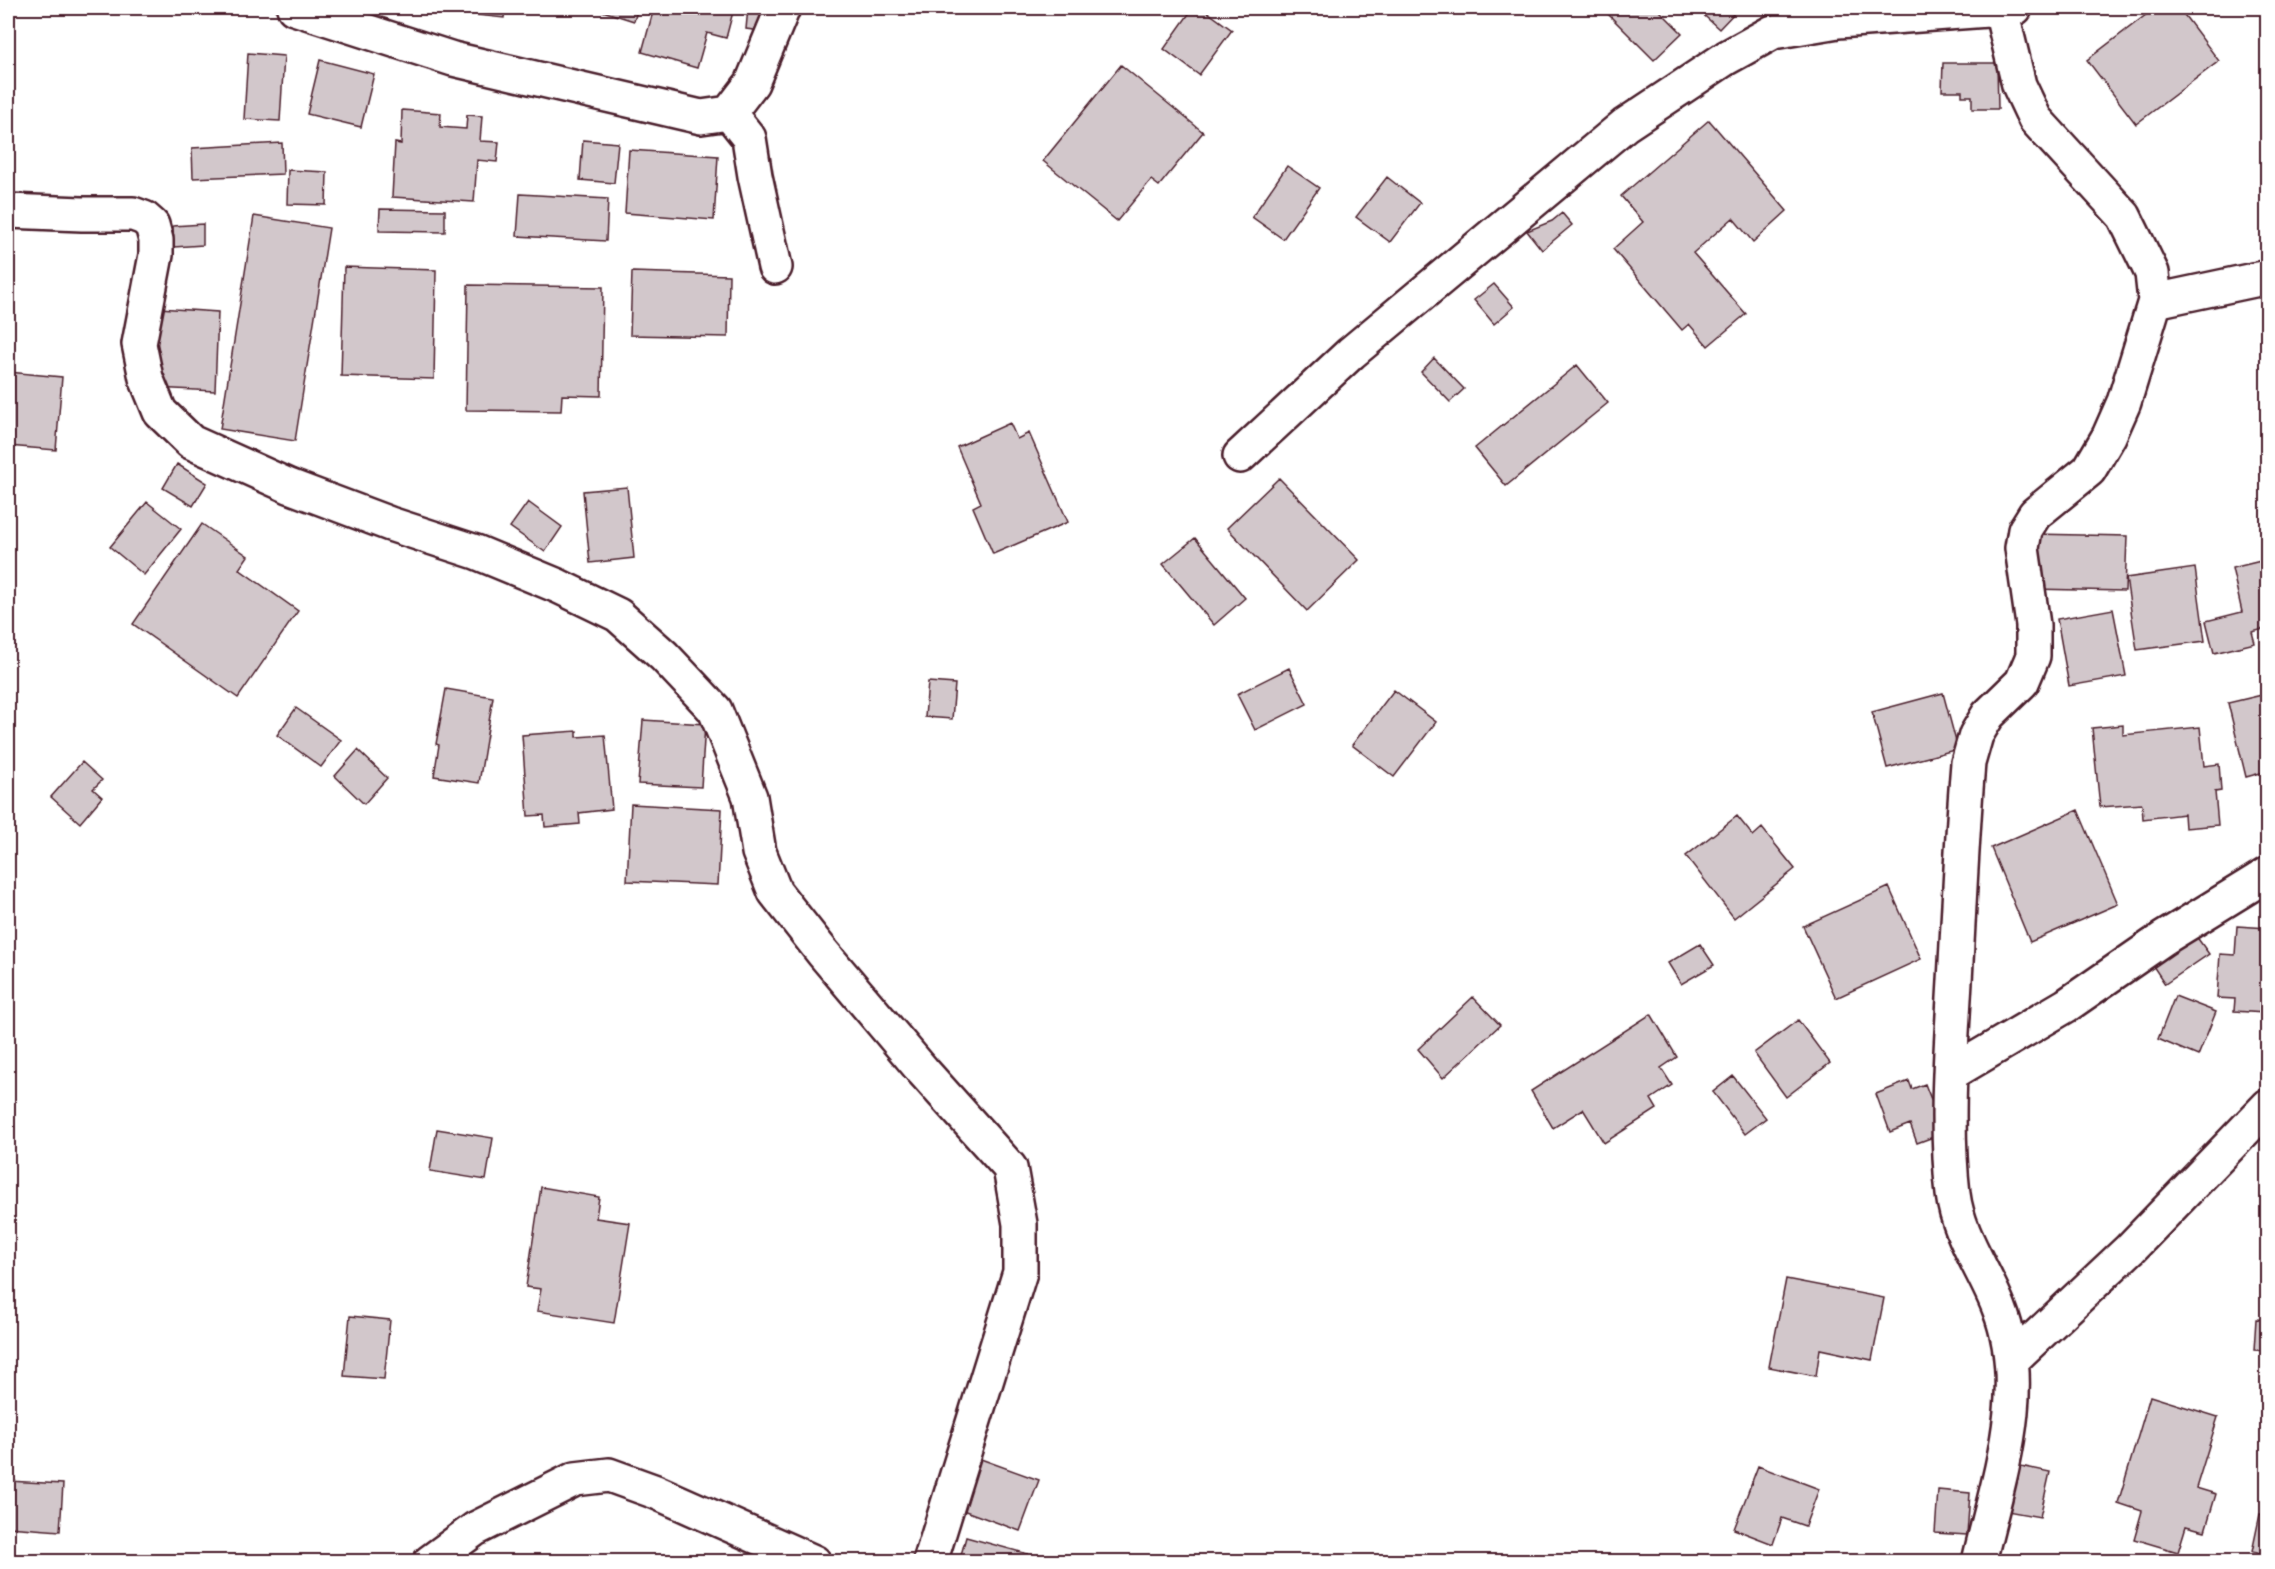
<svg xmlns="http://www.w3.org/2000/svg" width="2275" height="1569" font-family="Sriracha,sans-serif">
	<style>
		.building { fill: #d2c7cb; stroke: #4a1f2b; stroke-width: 1.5 }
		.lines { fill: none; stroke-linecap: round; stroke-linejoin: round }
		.street-casing { stroke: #4a1f2b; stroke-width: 38 }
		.street { stroke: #fff; stroke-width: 33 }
	</style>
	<rect width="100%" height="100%" fill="#fff"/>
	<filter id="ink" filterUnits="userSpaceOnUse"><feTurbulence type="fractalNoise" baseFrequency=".0167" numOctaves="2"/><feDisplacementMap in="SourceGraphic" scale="12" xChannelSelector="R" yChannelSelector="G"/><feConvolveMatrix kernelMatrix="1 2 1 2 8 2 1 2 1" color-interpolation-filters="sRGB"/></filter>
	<g filter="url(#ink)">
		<path class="building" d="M 433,8 L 505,8 L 504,18 L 433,10 Z
			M 593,8 L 638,8 L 634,21 Z
			M 654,8 L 734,8 L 726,38 L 707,33 L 697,68 L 642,52 Z
			M 748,8 L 763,8 L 761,31 L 746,29 Z
			M 1193,8 L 1202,8 L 1232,30 L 1199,75 L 1164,49 Z
			M 1602,8 L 1657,8 L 1682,33 L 1654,60 Z
			M 1696,8 L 1739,8 L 1719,29 Z
			M 2155,8 L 2179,8 L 2219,61 L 2136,124 L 2087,60 Z
			M 248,53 L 284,56 L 280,121 L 244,119 Z
			M 320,60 L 374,74 L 361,127 L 307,114 Z
			M 1943,63 L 1997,63 L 1998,109 L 1972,109 L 1972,96 L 1962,96 L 1962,91 L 1942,91 Z
			M 1121,65 L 1203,132 L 1159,186 L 1151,180 L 1117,221 L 1043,161 Z
			M 402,110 L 441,113 L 440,127 L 466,129 L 467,115 L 482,116 L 480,141 L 499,142 L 497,162 L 477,160 L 474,202 L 392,197 L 395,143 L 401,144 Z
			M 1709,120 L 1787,211 L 1753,242 L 1733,218 L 1693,253 L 1746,314 L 1708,346 L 1689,324 L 1682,330 L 1613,249 L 1643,222 L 1621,196 Z
			M 583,140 L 618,143 L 614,183 L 580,180 Z
			M 282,143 L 283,174 L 193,178 L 192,148 Z
			M 629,150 L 718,156 L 714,220 L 625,213 Z
			M 1287,166 L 1319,188 L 1283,239 L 1252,217 Z
			M 288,170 L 327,172 L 326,205 L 287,204 Z
			M 1387,177 L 1420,203 L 1390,242 L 1356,217 Z
			M 520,194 L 608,199 L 606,241 L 517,236 Z
			M 380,209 L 445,210 L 445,232 L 379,231 Z
			M 1562,213 L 1572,225 L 1542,250 L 1527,231 L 1552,221 Z
			M 254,216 L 329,228 L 295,441 L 220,429 Z
			M 203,224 L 203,245 L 174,247 L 173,226 Z
			M 344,267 L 436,270 L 434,379 L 341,376 Z
			M 632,272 L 729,275 L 728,337 L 630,335 Z
			M 1494,284 L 1514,307 L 1494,324 L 1474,300 Z
			M 468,285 L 603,287 L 601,396 L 562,395 L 561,411 L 466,410 Z
			M 159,308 L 218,312 L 215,391 L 155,388 Z
			M 1434,358 L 1464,389 L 1450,402 L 1421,372 Z
			M 1577,365 L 1608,403 L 1506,486 L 1475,448 Z
			M 8,372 L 62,377 L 56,450 L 8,446 Z
			M 1010,423 L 1017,439 L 1029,433 L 1068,522 L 993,554 L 973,507 L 981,503 L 957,447 Z
			M 177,464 L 207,483 L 193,506 L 163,488 Z
			M 1279,478 L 1359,560 L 1307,611 L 1227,528 Z
			M 627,487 L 634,558 L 590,563 L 583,491 Z
			M 147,502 L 181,529 L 144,575 L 110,547 Z
			M 528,502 L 562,527 L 545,552 L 510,527 Z
			M 202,524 L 248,556 L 239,569 L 298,611 L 238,698 L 133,624 Z
			M 2034,534 L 2127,536 L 2125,591 L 2033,589 Z
			M 1195,538 L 1245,598 L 1214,625 L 1163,564 Z
			M 2265,560 L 2268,571 L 2268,628 L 2252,632 L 2255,643 L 2214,653 L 2206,621 L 2242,612 L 2232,568 Z
			M 2195,568 L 2205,641 L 2137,650 L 2126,578 Z
			M 2113,609 L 2126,676 L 2069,686 L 2057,619 Z
			M 1289,668 L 1307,704 L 1255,730 L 1237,694 Z
			M 928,682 L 955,684 L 952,719 L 925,717 Z
			M 446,689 L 493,697 L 479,783 L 434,776 L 439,745 L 436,744 Z
			M 1394,690 L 1436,722 L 1394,777 L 1352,745 Z
			M 1943,693 L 1958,749 L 1887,768 L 1872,712 Z
			M 2262,695 L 2268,716 L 2268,771 L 2246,777 L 2228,703 Z
			M 296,708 L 341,740 L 321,767 L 277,735 Z
			M 643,720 L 705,724 L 701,787 L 638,784 Z
			M 2123,725 L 2123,735 L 2200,727 L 2204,766 L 2219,764 L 2221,791 L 2215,792 L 2218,825 L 2185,828 L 2184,814 L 2143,819 L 2142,804 L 2100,807 L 2092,728 Z
			M 577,731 L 577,737 L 605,735 L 612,809 L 579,813 L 580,824 L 545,827 L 544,815 L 528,816 L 522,735 Z
			M 358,750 L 387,778 L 364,804 L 335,776 Z
			M 82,762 L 102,780 L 93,789 L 102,797 L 80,823 L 51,797 Z
			M 631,804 L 722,809 L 718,885 L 627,881 Z
			M 2078,810 L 2118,904 L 2030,942 L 1991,848 Z
			M 1737,816 L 1753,836 L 1762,828 L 1795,869 L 1734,918 L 1686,856 Z
			M 1889,887 L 1921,959 L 1836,998 L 1803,926 Z
			M 2237,926 L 2268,928 L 2268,1018 L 2265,1018 L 2265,1013 L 2234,1011 L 2235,999 L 2217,998 L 2220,954 L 2235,955 Z
			M 2196,936 L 2209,954 L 2165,984 L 2153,966 Z
			M 1700,944 L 1714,965 L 1681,984 L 1668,963 Z
			M 2175,996 L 2216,1012 L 2198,1056 L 2158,1039 Z
			M 1473,997 L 1500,1025 L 1443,1078 L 1418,1049 Z
			M 1651,1014 L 1677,1057 L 1661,1068 L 1672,1085 L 1651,1099 L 1657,1109 L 1604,1143 L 1583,1109 L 1553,1128 L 1531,1091 Z
			M 1798,1020 L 1830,1063 L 1786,1097 L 1754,1053 Z
			M 1733,1076 L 1766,1118 L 1745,1134 L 1713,1092 Z
			M 1909,1081 L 1912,1089 L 1925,1084 L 1944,1133 L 1917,1143 L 1910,1124 L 1890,1132 L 1876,1094 Z
			M 437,1129 L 493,1138 L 486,1180 L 430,1171 Z
			M 541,1187 L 599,1197 L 596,1218 L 630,1223 L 614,1323 L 537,1311 L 541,1289 L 526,1287 Z
			M 1786,1279 L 1884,1298 L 1872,1360 L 1820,1349 L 1816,1376 L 1769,1367 Z
			M 350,1316 L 390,1320 L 384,1379 L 344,1376 Z
			M 2256,1319 L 2268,1320 L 2268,1351 L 2254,1350 Z
			M 2150,1396 L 2218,1417 L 2196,1488 L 2216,1494 L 2205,1531 L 2186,1526 L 2178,1552 L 2134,1539 L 2142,1511 L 2118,1503 Z
			M 978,1458 L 1039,1480 L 1020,1531 L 960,1509 Z
			M 2016,1465 L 2050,1472 L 2040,1517 L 2007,1511 Z
			M 1758,1466 L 1819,1489 L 1805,1526 L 1782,1518 L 1773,1544 L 1734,1529 Z
			M 8,1481 L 63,1484 L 60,1531 L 8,1527 Z
			M 1938,1490 L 1970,1493 L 1967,1535 L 1935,1533 Z
			M 2260,1514 L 2268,1515 L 2268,1555 L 2252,1552 Z
			M 966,1537 L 1028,1554 L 1026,1562 L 959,1562 Z"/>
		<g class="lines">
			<g class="street-casing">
				<path id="street" d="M 294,8 L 453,59 L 701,117 L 729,113 L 752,83 L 783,8
					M 729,113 L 749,138 L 755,176 L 775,267
					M 8,211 L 82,214 L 133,214 L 144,218 L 152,225 L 156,240 L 156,255 L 139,344 L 146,378 L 160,412 L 191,442 L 289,486 L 390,524 L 476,552 L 558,586 L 618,615 L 664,656 L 715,710 L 750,797 L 759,852 L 775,892 L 823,953 L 923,1071 L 1010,1168 L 1020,1224 L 1020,1272 L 930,1562
					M 2155,301 L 2268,277
					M 1240,456 L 1351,353 L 1625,125 L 1726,58 L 1773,32 L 1838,21 L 2015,8
					M 1950,1074 L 2067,1005 L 2164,938 L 2268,874
					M 2013,1359 L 2130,1249 L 2268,1106
					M 430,1562 L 475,1529 L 575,1479 L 609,1475 L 656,1492 L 814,1562
					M 1979,1562 C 1998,1479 2031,1390 1999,1308 C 1985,1271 1958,1235 1953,1194 C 1945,1124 1951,1052 1955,981 C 1959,908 1962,836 1968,763 L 1976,735 L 1988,715 L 2022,682 L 2033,656 L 2033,625 L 2022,548 L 2025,530 L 2035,514 L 2089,470 L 2109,436 L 2124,402 L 2155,301 L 2152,273 L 2124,216 L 2035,119 L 2019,85 L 2001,10"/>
			</g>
			<use href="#street" class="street"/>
		</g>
	</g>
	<rect width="2275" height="1569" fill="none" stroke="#fff" stroke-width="30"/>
	<rect x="15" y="15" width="2245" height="1539" fill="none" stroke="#4a1f2b" stroke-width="2" filter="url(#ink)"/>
</svg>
